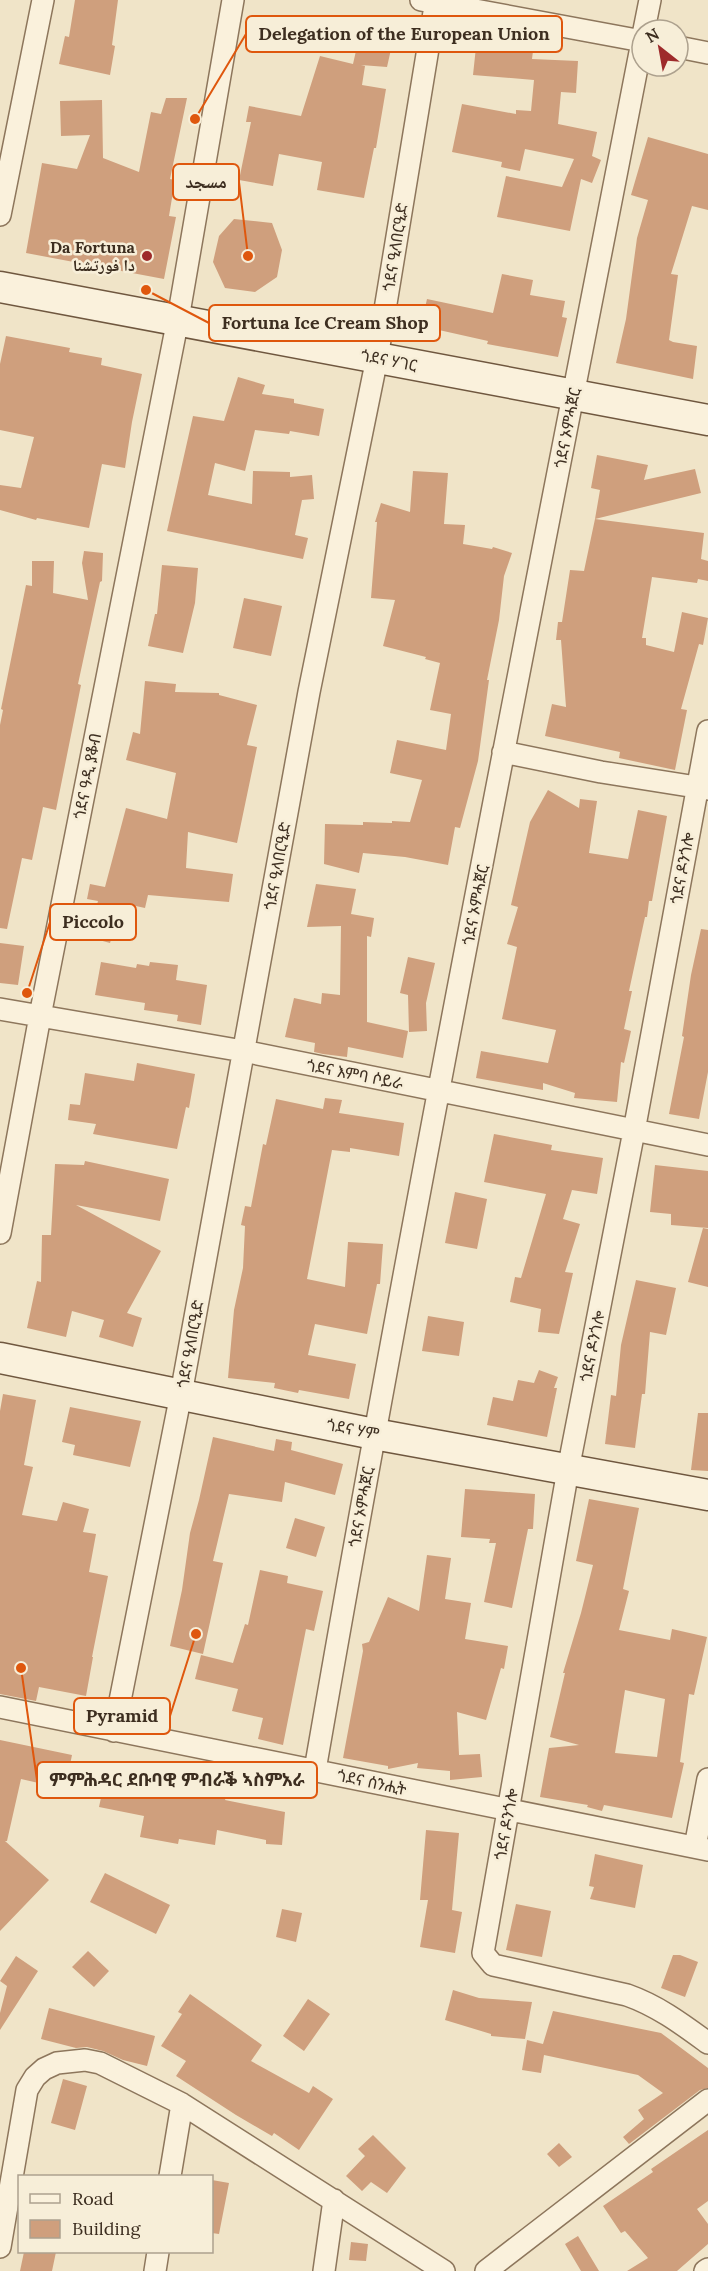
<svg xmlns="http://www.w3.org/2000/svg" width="708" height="2271" font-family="Lora,'Noto Naskh Arabic','Noto Sans Ethiopic',serif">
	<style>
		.building { fill: #cf9f7d; fill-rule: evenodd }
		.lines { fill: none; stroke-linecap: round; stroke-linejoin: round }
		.street-casing { stroke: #8d765c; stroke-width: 24 }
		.secondary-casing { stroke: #6f573f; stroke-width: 33 }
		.street { stroke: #faf1dc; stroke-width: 21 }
		.secondary { stroke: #faf1dc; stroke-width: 30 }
		.poi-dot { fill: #9e2a2b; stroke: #f7eed8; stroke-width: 2 }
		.labels { text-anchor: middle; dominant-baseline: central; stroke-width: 5; stroke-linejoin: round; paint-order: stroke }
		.poi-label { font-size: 16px; font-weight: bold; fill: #3d2e20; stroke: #f7eed8; text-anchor: end }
		.street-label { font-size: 16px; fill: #3d2e20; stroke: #f7eed8 }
		.leader { fill: none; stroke: #df570d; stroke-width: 2 }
		.callout-dot { fill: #df570d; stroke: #f7eed8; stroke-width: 2 }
		.callout { fill: #f7eed8; stroke: #df570d; stroke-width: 2 }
		.callout-label { font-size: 18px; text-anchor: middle; font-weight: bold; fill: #3d2e20 }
	</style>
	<rect width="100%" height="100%" fill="#f0e4c8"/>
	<path class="building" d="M 75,0 L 118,0 L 112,45 L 115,46 L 110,75 L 59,64 L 65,36 L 69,37 Z
		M 363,20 L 396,27 L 387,67 L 361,65 L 365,66 L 362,85 L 386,89 L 376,148 L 374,148 L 364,198 L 317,190 L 322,162 L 279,154 L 273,186 L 239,180 L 251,122 L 246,122 L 249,106 L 301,116 L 320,56 L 353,64 Z
		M 476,47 L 533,51 L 532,59 L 578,61 L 576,93 L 561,92 L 558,124 L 597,132 L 592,156 L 601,160 L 592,183 L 581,179 L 570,231 L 497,217 L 506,176 L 562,187 L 574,159 L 525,149 L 520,171 L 501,167 L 502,162 L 452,152 L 462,104 L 516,114 L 516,110 L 531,111 L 534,80 L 473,75 Z
		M 166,98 L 187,98 L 170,179 L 175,180 L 169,216 L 176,217 L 164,279 L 26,253 L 42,163 L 77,169 L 90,135 L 61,136 L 60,101 L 102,100 L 103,158 L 139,172 L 151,112 L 161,114 Z
		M 648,137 L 708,154 L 708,210 L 692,206 L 671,274 L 678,275 L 669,340 L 673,342 L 697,346 L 693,379 L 616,363 L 626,319 L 637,238 L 648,200 L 631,195 Z
		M 234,219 L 272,223 L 282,250 L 277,277 L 255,292 L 225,288 L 213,262 L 219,236 Z
		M 502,274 L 533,280 L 530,295 L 565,301 L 562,317 L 567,318 L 558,357 L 487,344 L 488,341 L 421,326 L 427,299 L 493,313 Z
		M 6,336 L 70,348 L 69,352 L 102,358 L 101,365 L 142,374 L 132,422 L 125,468 L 102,464 L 89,528 L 37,518 L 36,520 L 0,510 L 0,485 L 21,488 L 34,437 L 0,430 L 0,364 Z
		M 238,377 L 265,385 L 262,394 L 294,399 L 294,403 L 324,409 L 319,436 L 290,431 L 289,434 L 255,430 L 245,471 L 215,463 L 208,495 L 252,504 L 253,471 L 290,472 L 290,477 L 312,475 L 314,499 L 302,500 L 295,535 L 308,538 L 303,559 L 167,531 L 193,416 L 224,421 Z
		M 597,455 L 648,465 L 644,480 L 695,469 L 701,493 L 595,519 L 600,490 L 591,488 Z
		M 413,471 L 448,473 L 444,524 L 465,525 L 463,544 L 492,549 L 493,547 L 512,553 L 504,576 L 499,620 L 487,680 L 489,680 L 478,761 L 460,828 L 455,827 L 448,865 L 405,857 L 363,853 L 359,873 L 324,864 L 325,824 L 363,825 L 363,822 L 392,823 L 392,821 L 410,822 L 422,780 L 390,773 L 397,740 L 446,750 L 451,714 L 430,710 L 440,663 L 425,659 L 426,657 L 383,646 L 395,600 L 371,598 L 377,522 L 375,522 L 381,503 L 410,512 Z
		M 595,519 L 704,533 L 701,559 L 708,561 L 708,581 L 698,579 L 697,583 L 652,577 L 642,638 L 646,638 L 646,645 L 674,652 L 682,612 L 708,618 L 703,645 L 699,644 L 681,709 L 687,710 L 675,770 L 619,758 L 620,752 L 545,736 L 552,704 L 566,707 L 561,640 L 556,640 L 558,622 L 562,622 L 570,570 L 584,571 Z
		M 84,551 L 103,553 L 102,581 L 100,582 L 78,684 L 81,685 L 56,810 L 43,807 L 32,860 L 22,858 L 7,929 L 0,928 L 0,725 L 3,710 L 1,709 L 26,585 L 32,586 L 32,561 L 54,561 L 53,593 L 88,600 L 82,563 Z
		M 162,565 L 198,568 L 195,603 L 183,653 L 148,646 L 155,614 L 157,614 Z
		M 244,598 L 282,606 L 271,656 L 233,648 Z
		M 145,681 L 176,684 L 175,692 L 219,693 L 219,695 L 257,705 L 247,745 L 257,747 L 237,843 L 188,832 L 186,868 L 233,874 L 229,902 L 148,895 L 145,908 L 122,903 L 110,943 L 88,937 L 98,901 L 87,899 L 90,884 L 105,887 L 126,808 L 167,819 L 176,773 L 126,760 L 133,732 L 140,734 Z
		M 548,790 L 579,808 L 580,799 L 597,801 L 589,853 L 628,859 L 638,810 L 667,816 L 652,901 L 649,901 L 647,917 L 645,917 L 629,991 L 632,991 L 624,1029 L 631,1031 L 624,1063 L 621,1062 L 617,1102 L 574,1098 L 575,1093 L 543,1083 L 543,1090 L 476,1078 L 481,1051 L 548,1063 L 556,1030 L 502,1019 L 517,947 L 507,944 L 518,907 L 511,905 L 530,822 Z
		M 316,884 L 356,889 L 351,914 L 374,918 L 371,937 L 367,936 L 367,1022 L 408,1031 L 403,1058 L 348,1047 L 347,1057 L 323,1054 L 314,1052 L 315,1043 L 285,1037 L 294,998 L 321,1004 L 322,993 L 340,995 L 341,926 L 307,927 Z
		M 701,929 L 708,930 L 708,1072 L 699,1119 L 669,1114 L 684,1037 L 682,1036 L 691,975 Z
		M 0,943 L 24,946 L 18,985 L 0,983 Z
		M 408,957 L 435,963 L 426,1003 L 427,1031 L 409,1032 L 408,995 L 400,993 Z
		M 101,962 L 136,968 L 137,964 L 149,966 L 150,962 L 178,965 L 176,980 L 207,985 L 201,1025 L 177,1021 L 178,1015 L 144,1010 L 145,1003 L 95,995 Z
		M 137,1063 L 195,1074 L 189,1108 L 186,1107 L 177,1149 L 93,1134 L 96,1124 L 68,1120 L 70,1104 L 80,1105 L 85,1073 L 134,1081 Z
		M 325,1098 L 342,1100 L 339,1113 L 404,1123 L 399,1156 L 350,1148 L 350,1152 L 332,1150 L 307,1279 L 345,1287 L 348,1242 L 383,1244 L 380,1284 L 377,1284 L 367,1334 L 315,1324 L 308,1355 L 356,1364 L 349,1399 L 299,1390 L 298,1393 L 274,1388 L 275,1383 L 228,1378 L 234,1310 L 243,1268 L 245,1226 L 241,1225 L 245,1206 L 251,1207 L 263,1144 L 266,1145 L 276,1099 L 323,1109 Z
		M 494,1134 L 552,1145 L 551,1150 L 603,1158 L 597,1194 L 572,1190 L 563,1219 L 580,1224 L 565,1272 L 573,1273 L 559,1334 L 538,1332 L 541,1309 L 510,1302 L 515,1277 L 521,1278 L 546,1194 L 484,1182 Z
		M 85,1161 L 169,1179 L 160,1221 L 76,1205 L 161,1251 L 127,1313 L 142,1318 L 133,1347 L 99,1337 L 104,1320 L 72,1311 L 66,1337 L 27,1328 L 37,1281 L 41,1282 L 42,1235 L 51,1235 L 55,1164 L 84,1165 Z
		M 655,1165 L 708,1171 L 708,1228 L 671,1225 L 671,1214 L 650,1212 Z
		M 455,1192 L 487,1199 L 477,1249 L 445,1243 Z
		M 703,1228 L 708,1229 L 708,1287 L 688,1282 Z
		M 636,1280 L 676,1288 L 666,1335 L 650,1332 L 645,1394 L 642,1394 L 635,1448 L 605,1444 L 611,1395 L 616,1396 L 621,1345 Z
		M 428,1316 L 464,1322 L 459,1356 L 422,1351 Z
		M 539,1370 L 558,1377 L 554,1388 L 557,1388 L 547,1437 L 487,1425 L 493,1397 L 513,1401 L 518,1380 L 534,1383 Z
		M 3,1394 L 36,1400 L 24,1465 L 33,1467 L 22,1515 L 57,1521 L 63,1502 L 89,1509 L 83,1532 L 96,1534 L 89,1572 L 108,1576 L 92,1657 L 93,1657 L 86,1696 L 39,1687 L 36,1701 L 0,1694 L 0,1411 Z
		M 70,1407 L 141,1421 L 130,1467 L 73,1455 L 75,1445 L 62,1442 Z
		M 698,1413 L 708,1413 L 708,1471 L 691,1470 Z
		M 213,1437 L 274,1451 L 276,1439 L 292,1442 L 291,1450 L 343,1464 L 335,1495 L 285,1482 L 282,1502 L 229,1494 L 213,1561 L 223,1563 L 203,1654 L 170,1646 L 182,1590 L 190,1533 L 199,1500 Z
		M 465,1489 L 535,1494 L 533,1529 L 528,1529 L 512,1608 L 484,1602 L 496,1543 L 489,1543 L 490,1539 L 461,1537 Z
		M 589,1499 L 639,1508 L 623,1589 L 629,1591 L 619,1630 L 670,1640 L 672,1629 L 707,1637 L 694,1695 L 689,1694 L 680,1762 L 684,1763 L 672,1818 L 604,1805 L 602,1811 L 587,1807 L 588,1805 L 540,1797 L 549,1748 L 579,1745 L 550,1737 L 565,1673 L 563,1673 L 581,1613 L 593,1565 L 576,1561 ZM 625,1690 L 665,1699 L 657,1757 L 615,1753 Z
		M 295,1518 L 325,1527 L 316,1557 L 286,1548 Z
		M 427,1555 L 451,1558 L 445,1599 L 471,1603 L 465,1639 L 508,1646 L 504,1669 L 501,1668 L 486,1720 L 457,1712 L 459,1755 L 480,1754 L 482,1777 L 450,1780 L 450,1771 L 417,1768 L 418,1763 L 388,1769 L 388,1766 L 343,1758 L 363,1651 L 362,1644 L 369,1642 L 388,1597 L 419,1611 Z
		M 260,1570 L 288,1576 L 287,1583 L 323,1591 L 314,1631 L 306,1629 L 283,1745 L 258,1739 L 263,1718 L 232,1711 L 238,1689 L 195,1679 L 201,1655 L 233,1663 L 245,1624 L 248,1625 Z
		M 0,1740 L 72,1755 L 65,1789 L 21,1779 L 7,1841 L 5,1841 L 49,1880 L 0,1931 Z
		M 108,1766 L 212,1786 L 214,1780 L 230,1785 L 225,1800 L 285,1812 L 282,1845 L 266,1844 L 266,1840 L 217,1830 L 215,1845 L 179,1839 L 178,1844 L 140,1837 L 144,1816 L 99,1807 Z
		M 426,1830 L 459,1833 L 452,1910 L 462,1912 L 455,1953 L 420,1947 L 428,1900 L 420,1900 Z
		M 595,1854 L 643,1865 L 635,1908 L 590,1899 L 594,1887 L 589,1886 Z
		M 105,1873 L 170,1905 L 156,1934 L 90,1902 Z
		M 516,1904 L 551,1911 L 542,1957 L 506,1950 Z
		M 282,1909 L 302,1913 L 296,1942 L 276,1937 Z
		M 88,1951 L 109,1971 L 94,1987 L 72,1967 Z
		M 673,1955 L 680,1955 L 698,1962 L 685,1997 L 661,1988 Z
		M 16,1956 L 38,1971 L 0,2030 L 0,2013 L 7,1986 L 0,1981 Z
		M 453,1990 L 479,1998 L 532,2002 L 525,2039 L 491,2036 L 491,2034 L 445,2020 Z
		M 190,1994 L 262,2045 L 251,2061 L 309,2093 L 313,2086 L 333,2099 L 299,2150 L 274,2133 L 272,2136 L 236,2115 L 176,2076 L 186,2061 L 161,2046 L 182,2014 L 178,2012 Z
		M 308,1999 L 330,2014 L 304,2051 L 283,2036 Z
		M 49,2008 L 155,2036 L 147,2066 L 123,2060 L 103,2051 L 87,2047 L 76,2048 L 41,2039 Z
		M 553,2011 L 661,2033 L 708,2068 L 708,2088 L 700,2090 L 629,2144 L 623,2137 L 644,2119 L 638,2110 L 663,2093 L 638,2075 L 544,2055 L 541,2073 L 522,2070 L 527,2040 L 543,2044 Z
		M 63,2079 L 87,2086 L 75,2130 L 51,2123 Z
		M 708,2130 L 708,2201 L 697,2209 L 708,2224 L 708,2244 L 677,2271 L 627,2271 L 648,2258 L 625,2231 L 621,2233 L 603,2206 L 653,2172 L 651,2169 Z
		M 373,2135 L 406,2168 L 387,2193 L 371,2182 L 362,2191 L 346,2176 L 365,2156 L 358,2149 Z
		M 559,2143 L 572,2157 L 559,2167 L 547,2154 Z
		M 212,2180 L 229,2183 L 219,2234 L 212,2233 Z
		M 578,2236 L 599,2271 L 581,2271 L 565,2244 Z
		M 351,2242 L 368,2244 L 366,2261 L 349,2260 Z
		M 24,2252 L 56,2252 L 52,2271 L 20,2271 Z"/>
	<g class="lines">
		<g class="street-casing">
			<path id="street" d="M 421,0 L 642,41
				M 644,30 L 650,0
				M 678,47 L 708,53
				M 0,215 L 43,0
				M 708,731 L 634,1131 L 568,1470 L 483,1953 L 493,1965 L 627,1995 C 658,2006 682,2024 708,2043
				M 503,752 L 601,772 L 708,789
				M 0,1009 L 243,1051 L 708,1145
				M 0,1233 L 40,1016 L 178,319 L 233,0
				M 0,1707 L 708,1850
				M 114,1731 L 181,1394 L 309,692 L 377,358 L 436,0
				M 315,1770 C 415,1192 530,618 642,42
				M 695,1847 L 708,1779
				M 170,2176 L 182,2104
				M 0,2247 L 27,2090 L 35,2077 L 44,2069 L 57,2063 L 85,2060 L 100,2063 L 182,2104 L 444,2271
				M 155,2271 L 158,2252
				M 324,2271 L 334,2200
				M 486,2271 L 708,2100
				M 705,2271 L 708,2269"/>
		</g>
		<g class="secondary-casing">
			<path id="secondary" d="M 0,287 L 708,420
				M 0,1358 L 374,1434 L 708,1495"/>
		</g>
		<use href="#street" class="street"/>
		<use href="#secondary" class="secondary"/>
	</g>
	<circle class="poi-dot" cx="147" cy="256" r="6"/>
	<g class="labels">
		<g class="poi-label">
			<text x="135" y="247">Da Fortuna<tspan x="135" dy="18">دا فورتشنا</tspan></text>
		</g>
		<g class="street-label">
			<text transform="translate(395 247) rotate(-81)">ጎደና ዒላበርዒድ</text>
			<text transform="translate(389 360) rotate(11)">ጎደና ሃገር</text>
			<text transform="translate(567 428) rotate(-79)">ጎደና ኦምሓጀር</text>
			<text transform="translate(87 776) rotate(-79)">ጎደና ዓዲ ያቆብ</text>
			<text transform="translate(277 866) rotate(-80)">ጎደና ዒላበርዒድ</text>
			<text transform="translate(682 868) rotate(-80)">ጎደና ዶንጎሎ</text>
			<text transform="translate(475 905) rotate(-79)">ጎደና ኦምሓጀር</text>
			<text transform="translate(355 1074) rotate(11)">ጎደና እምባ ሶይራ</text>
			<text transform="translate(190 1344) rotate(-80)">ጎደና ዒላበርዒድ</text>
			<text transform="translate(592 1346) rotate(-79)">ጎደና ዶንጎሎ</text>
			<text transform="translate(353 1429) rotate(11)">ጎደና ሃም</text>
			<text transform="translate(361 1507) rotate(-80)">ጎደና ኦምሓጀር</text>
			<text transform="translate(372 1782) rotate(12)">ጎደና ሰንሒት</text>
			<text transform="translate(506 1824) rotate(-80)">ጎደና ዶንጎሎ</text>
		</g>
	</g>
	<path class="leader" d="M195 119L246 34M248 256L239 182M146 290L209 323M27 993L50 922M196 1634L170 1716M21 1668L37 1780"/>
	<g class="callout-dot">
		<circle cx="195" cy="119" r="6"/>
		<circle cx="248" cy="256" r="6"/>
		<circle cx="146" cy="290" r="6"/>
		<circle cx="27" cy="993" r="6"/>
		<circle cx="196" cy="1634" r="6"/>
		<circle cx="21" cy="1668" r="6"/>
	</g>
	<g class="callout">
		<rect x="246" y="16" width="316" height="36" rx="6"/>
		<rect x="173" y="164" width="66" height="36" rx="6"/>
		<rect x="209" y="305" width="231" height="36" rx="6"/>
		<rect x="50" y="904" width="86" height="36" rx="6"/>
		<rect x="74" y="1698" width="96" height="36" rx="6"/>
		<rect x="37" y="1762" width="280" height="36" rx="6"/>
	</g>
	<g class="callout-label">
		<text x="404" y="40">Delegation of the European Union</text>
		<text x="206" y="188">مسجد</text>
		<text x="325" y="329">Fortuna Ice Cream Shop</text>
		<text x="93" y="928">Piccolo</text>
		<text x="122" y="1722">Pyramid</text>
		<text x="177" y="1786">ምምሕዳር ደቡባዊ ምብራቕ ኣስምአራ</text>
	</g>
	<rect x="18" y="2175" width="195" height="78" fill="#f7eed8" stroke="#ada18e" stroke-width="1.5"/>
	<rect x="30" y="2194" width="30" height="9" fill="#faf1dc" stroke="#ada18e" stroke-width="1.5"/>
	<text x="72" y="2205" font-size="18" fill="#3d2e20">Road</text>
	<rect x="30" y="2220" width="30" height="18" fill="#cf9f7d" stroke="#ada18e" stroke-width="1.5"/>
	<text x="72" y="2235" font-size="18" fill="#3d2e20">Building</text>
	<g transform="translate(660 48) rotate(329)"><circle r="28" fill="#f7eed8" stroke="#ada18e" stroke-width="1.5"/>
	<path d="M0-4.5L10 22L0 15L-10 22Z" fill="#9e2a2b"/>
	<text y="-9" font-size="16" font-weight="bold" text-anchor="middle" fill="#3d2e20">N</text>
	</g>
</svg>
